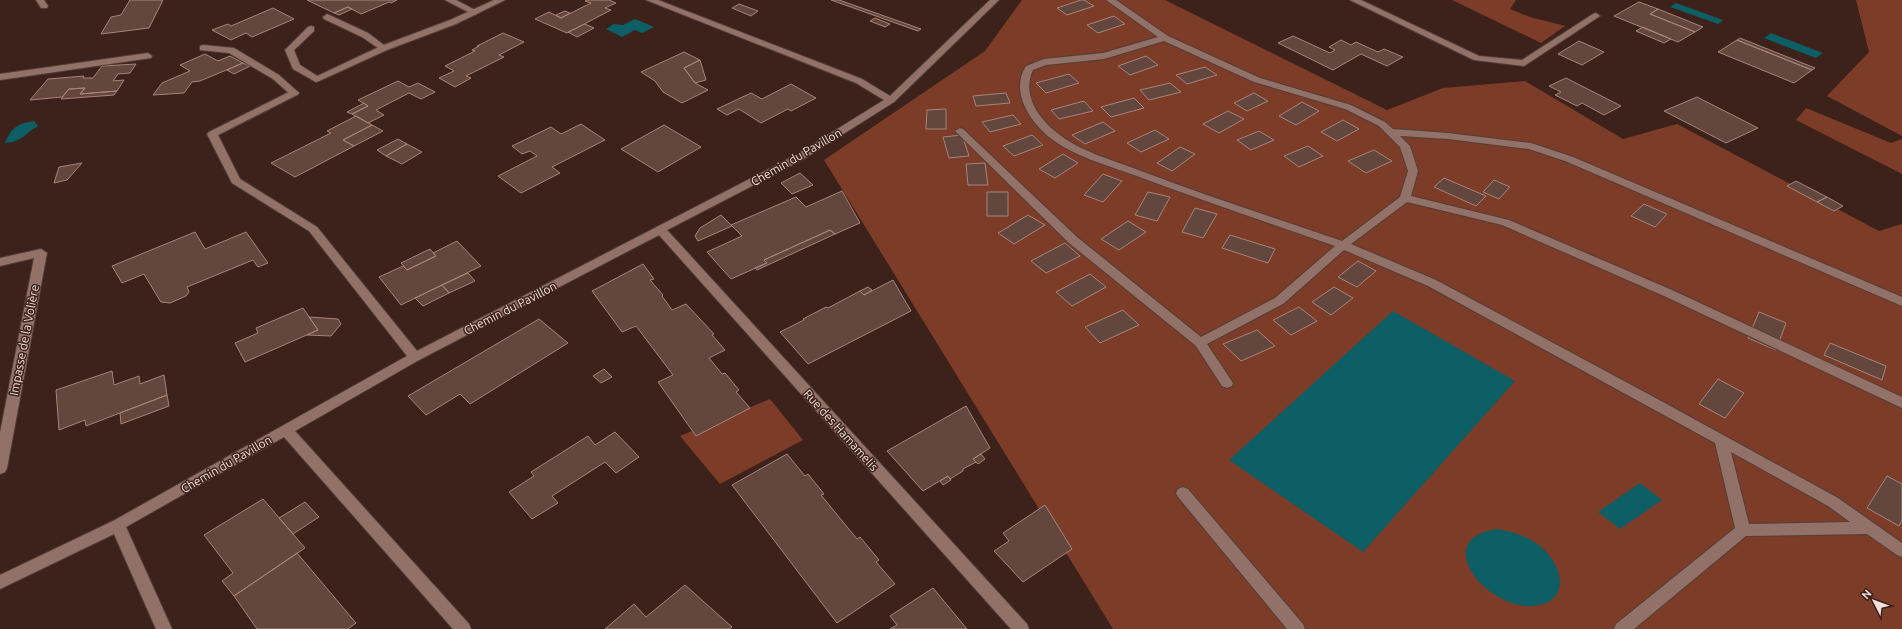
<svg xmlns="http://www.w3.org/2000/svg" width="1902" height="629" font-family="Ubuntu,sans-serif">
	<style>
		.green { fill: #7c3c28 }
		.water { fill: #0e5e65 }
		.building { fill: #63463d; stroke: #a6857b }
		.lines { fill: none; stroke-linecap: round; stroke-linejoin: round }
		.lane-casing { stroke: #543e38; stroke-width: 2 }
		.street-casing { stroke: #543e38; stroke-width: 2 }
		.lane { fill: #927268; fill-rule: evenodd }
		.street { fill: #927268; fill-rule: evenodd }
		.labels { text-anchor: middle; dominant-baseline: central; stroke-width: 3; stroke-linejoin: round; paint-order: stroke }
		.street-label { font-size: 12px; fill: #f3e0db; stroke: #3c221a }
	</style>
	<rect width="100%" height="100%" fill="#3c221a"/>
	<path class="green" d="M 1022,0 L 1165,0 L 1387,110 L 1443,88 L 1525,81 L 1623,139 L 1677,124 L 1879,231 L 1902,224 L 1902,629 L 1113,629 L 824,160 L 985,51 Z
		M 1452,0 L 1516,0 L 1510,9 L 1530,17 L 1565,26 L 1541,43 Z
		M 1856,0 L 1902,0 L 1902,136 L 1827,96 L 1869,52 Z
		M 1806,108 L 1891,143 L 1902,139 L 1902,174 L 1796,120 Z
		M 770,399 L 803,440 L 720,484 L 680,436 Z"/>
	<path class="water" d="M 1676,3 L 1723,20 L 1718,24 L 1670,7 Z
		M 635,19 L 654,27 L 642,33 L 635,30 L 622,37 L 606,29 L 614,24 L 623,25 Z
		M 1771,33 L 1823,53 L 1816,58 L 1764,38 Z
		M 34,121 L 38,126 C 24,134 22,142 5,143 C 11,128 18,123 34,121 Z
		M 1393,311 L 1515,381 L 1363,552 L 1229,460 Z
		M 1640,483 L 1662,500 L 1620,529 L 1598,512 Z
		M 1497,529 C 1513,532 1528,536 1541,547 C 1565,567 1571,605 1530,606 C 1485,607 1430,539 1497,529 Z"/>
	<path class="building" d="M 130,0 L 163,0 L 149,28 L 101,34 L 111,17 L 121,15 Z
		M 307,0 L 397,0 L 391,3 L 389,2 L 361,14 L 348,7 L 334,13 Z
		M 587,0 L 609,0 L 616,3 L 605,8 L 611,10 L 567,33 L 535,19 L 549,12 L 561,18 L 591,3 L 585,1 Z
		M 831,0 L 839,0 L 921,29 L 918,31 Z
		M 1081,0 L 1084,0 L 1094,6 L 1067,15 L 1057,8 Z
		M 1639,2 L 1658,9 L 1650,14 L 1695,32 L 1678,42 L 1614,16 Z
		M 739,4 L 758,11 L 751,16 L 732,8 Z
		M 348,7 L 352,9 L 339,15 L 334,13 Z
		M 273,8 L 294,19 L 252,37 L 246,33 L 231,40 L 212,30 L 228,24 L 231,26 Z
		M 1658,9 L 1703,27 L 1695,32 L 1650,14 Z
		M 565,11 L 570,13 L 561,18 L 556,15 Z
		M 1114,16 L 1125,24 L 1098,33 L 1087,25 Z
		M 875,18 L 890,24 L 885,27 L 870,21 Z
		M 585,24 L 594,28 L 577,37 L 568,32 Z
		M 1643,27 L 1671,39 L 1664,43 L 1636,31 Z
		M 503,33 L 524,42 L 499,55 L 504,57 L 466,76 L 471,78 L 455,87 L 439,78 L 454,71 L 445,66 L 475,51 L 472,50 L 479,46 L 477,46 Z
		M 1293,36 L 1330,53 L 1335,50 L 1329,47 L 1341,40 L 1351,45 L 1356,42 L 1378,52 L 1384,49 L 1403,57 L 1387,66 L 1361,54 L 1333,70 L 1278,43 Z
		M 1740,38 L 1815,68 L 1812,70 L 1737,40 Z
		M 1737,40 L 1812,70 L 1794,83 L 1718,52 Z
		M 1579,41 L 1604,52 L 1582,65 L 1558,54 Z
		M 684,52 L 700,60 L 684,68 L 695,83 L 708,90 L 682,103 L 663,92 L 655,81 L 641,72 Z
		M 205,54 L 218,61 L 230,56 L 243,63 L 200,81 L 192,82 L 184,93 L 153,95 L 162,83 L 190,71 L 180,65 Z
		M 1146,56 L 1158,65 L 1130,75 L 1118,66 Z
		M 700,60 L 706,80 L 695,83 L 684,68 Z
		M 243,63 L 250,66 L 234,74 L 227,70 Z
		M 136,64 L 130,73 L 118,74 L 113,81 L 124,80 L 117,91 L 80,94 L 85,88 L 69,89 L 62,97 L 30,100 L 48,79 L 84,76 L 83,78 L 93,78 L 102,66 Z
		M 1205,67 L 1217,75 L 1187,84 L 1176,75 Z
		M 1069,74 L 1079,83 L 1046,93 L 1036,83 Z
		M 1566,78 L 1621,106 L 1604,115 L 1582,103 L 1577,106 L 1555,95 L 1561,92 L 1549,86 Z
		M 398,81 L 409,87 L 418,83 L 435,92 L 421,99 L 409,93 L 376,110 L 384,115 L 368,123 L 352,114 L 368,106 L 358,100 Z
		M 1170,83 L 1181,92 L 1149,100 L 1140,90 Z
		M 791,84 L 816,98 L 791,111 L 788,109 L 761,123 L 739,109 L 727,115 L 717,109 L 751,93 L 762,99 Z
		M 85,88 L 80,94 L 117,91 L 114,95 L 61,99 L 69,89 Z
		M 1006,93 L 1010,103 L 976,106 L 973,96 Z
		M 1254,93 L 1268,101 L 1247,111 L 1234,103 Z
		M 1697,97 L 1758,128 L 1726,143 L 1664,111 Z
		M 1134,98 L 1144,108 L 1111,117 L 1101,107 Z
		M 1084,101 L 1093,111 L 1059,119 L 1051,110 Z
		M 1302,102 L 1319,111 L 1296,125 L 1279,116 Z
		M 364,103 L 368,106 L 352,114 L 347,112 Z
		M 946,109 L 946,129 L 926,129 L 927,110 Z
		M 1228,111 L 1244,119 L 1219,133 L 1203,124 Z
		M 1013,115 L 1021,124 L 990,132 L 982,122 Z
		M 356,116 L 372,125 L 343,140 L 354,146 L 295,177 L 271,163 L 331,133 L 327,131 Z
		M 1343,120 L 1359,129 L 1337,141 L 1321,132 Z
		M 1103,122 L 1115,131 L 1085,144 L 1072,135 Z
		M 581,124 L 605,140 L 552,167 L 560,173 L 521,193 L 498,176 L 537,156 L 530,151 L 522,154 L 512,146 L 551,127 L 561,134 Z
		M 372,125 L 383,131 L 354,146 L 343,140 Z
		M 664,125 L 701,147 L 658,172 L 621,149 Z
		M 1155,130 L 1169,139 L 1141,152 L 1127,143 Z
		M 1259,131 L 1274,140 L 1251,150 L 1237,140 Z
		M 962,135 L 969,156 L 949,158 L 943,137 Z
		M 1032,135 L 1043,145 L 1014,156 L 1003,146 Z
		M 398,139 L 407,144 L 386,156 L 377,150 Z
		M 407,144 L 422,152 L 402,164 L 386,156 Z
		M 1308,146 L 1323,156 L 1299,167 L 1284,156 Z
		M 1180,147 L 1195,154 L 1172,171 L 1157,163 Z
		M 1374,150 L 1392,161 L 1366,173 L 1348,161 Z
		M 1063,154 L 1078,163 L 1055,178 L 1039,169 Z
		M 82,163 L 67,180 L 54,183 L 59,167 Z
		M 985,163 L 988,185 L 968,185 L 966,164 Z
		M 800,173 L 813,185 L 792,194 L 781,183 Z
		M 1103,174 L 1122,181 L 1103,202 L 1084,195 Z
		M 1444,178 L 1486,196 L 1476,206 L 1434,187 Z
		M 1494,180 L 1510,187 L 1499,199 L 1483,192 Z
		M 1796,181 L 1827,197 L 1817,202 L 1787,186 Z
		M 842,191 L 860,223 L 835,234 L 830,230 L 764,260 L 767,263 L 731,279 L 707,252 L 742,236 L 731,225 L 796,197 L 806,207 Z
		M 987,192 L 1008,192 L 1008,216 L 987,216 Z
		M 1148,192 L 1170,197 L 1157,221 L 1135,215 Z
		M 1827,197 L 1843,206 L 1834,211 L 1817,202 Z
		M 1644,204 L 1667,214 L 1655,227 L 1631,216 Z
		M 1195,208 L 1217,214 L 1203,238 L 1182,232 Z
		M 721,215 L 732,226 L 698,241 L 695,236 L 700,228 Z
		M 1028,215 L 1045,225 L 1014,244 L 998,233 Z
		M 1128,221 L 1146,232 L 1119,250 L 1101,239 Z
		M 830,230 L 835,234 L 757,270 L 755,268 L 767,263 L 764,260 Z
		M 195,232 L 205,249 L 246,232 L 268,263 L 258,267 L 253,260 L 187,287 L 189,292 L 186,296 L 170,303 L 161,302 L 159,299 L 144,274 L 122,283 L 112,266 Z
		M 1230,235 L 1275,249 L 1268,263 L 1222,248 Z
		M 457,241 L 481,266 L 401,305 L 379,277 L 403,266 L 407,270 L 436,256 L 433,253 Z
		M 1065,243 L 1080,256 L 1046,273 L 1031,261 Z
		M 430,249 L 436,256 L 407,270 L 401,263 Z
		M 1358,261 L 1376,271 L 1357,287 L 1338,277 Z
		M 643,264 L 654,279 L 650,280 L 663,295 L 662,296 L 672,310 L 686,304 L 714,334 L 712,335 L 725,350 L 709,358 L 722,374 L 725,373 L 739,390 L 736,392 L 750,408 L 696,436 L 658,382 L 673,375 L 636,326 L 622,332 L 592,291 Z
		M 468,273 L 475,281 L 449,293 L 442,285 Z
		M 1090,274 L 1106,287 L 1072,306 L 1056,292 Z
		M 893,280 L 911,311 L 808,364 L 780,332 L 804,320 L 803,319 L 826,307 L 828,308 L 860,291 L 864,295 Z
		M 442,285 L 449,293 L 423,306 L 415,298 Z
		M 868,287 L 872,290 L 864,295 L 860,291 Z
		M 1334,287 L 1353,298 L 1331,315 L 1312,302 Z
		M 1299,307 L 1317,321 L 1291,335 L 1273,320 Z
		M 303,308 L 318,330 L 245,362 L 235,343 L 258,333 L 256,328 Z
		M 1123,310 L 1139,325 L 1100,343 L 1085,327 Z
		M 1759,312 L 1786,323 L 1776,350 L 1748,338 Z
		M 309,317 L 338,319 L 341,324 L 331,336 L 307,335 L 318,330 Z
		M 539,319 L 568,343 L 470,404 L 460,394 L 426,415 L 408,396 Z
		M 1257,330 L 1275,346 L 1241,361 L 1223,344 Z
		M 1830,343 L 1886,366 L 1882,380 L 1824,355 Z
		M 604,369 L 612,377 L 601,383 L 593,376 Z
		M 112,371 L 114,385 L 139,376 L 140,384 L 164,375 L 167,395 L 86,426 L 85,420 L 59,430 L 56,390 Z
		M 1718,379 L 1744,393 L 1725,418 L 1699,404 Z
		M 167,395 L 169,406 L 121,424 L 120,413 Z
		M 966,406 L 990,448 L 973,459 L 976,462 L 963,469 L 963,471 L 950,479 L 948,476 L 923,491 L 887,451 Z
		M 615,432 L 639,457 L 616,473 L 605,462 L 552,496 L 558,503 L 532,519 L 509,492 L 534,476 L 531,472 L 588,436 L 595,445 Z
		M 787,454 L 805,476 L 808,474 L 824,494 L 821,495 L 857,539 L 860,537 L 879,560 L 876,562 L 895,584 L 837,623 L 732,485 Z
		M 981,454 L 985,459 L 978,464 L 973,459 Z
		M 948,476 L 951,480 L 943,485 L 940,481 Z
		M 1887,476 L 1902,484 L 1902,520 L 1899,526 L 1867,508 Z
		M 263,499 L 305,548 L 234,596 L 222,581 L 233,573 L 204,535 Z
		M 305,502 L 319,517 L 293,534 L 279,518 Z
		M 1045,505 L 1072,549 L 1023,582 L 994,551 L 1009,541 L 1003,533 Z
		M 297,553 L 356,623 L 348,629 L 257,629 L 234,596 Z
		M 685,585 L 732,627 L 729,629 L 605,629 L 634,604 L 646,617 Z
		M 933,588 L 967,629 L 890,629 L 897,625 L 890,616 Z"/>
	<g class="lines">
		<g class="lane-casing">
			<path id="lane" d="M 36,0 L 44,0 L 48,6 L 47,8 L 41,8 Z
				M 445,0 L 456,0 L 479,12 L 475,15 L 472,14 Z
				M 1106,0 L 1116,0 L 1168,36 L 1260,78 L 1351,105 L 1385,122 L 1393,129 L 1448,133 L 1531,143 L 1573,157 L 1902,297 L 1902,306 L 1565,161 L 1529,149 L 1448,139 L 1400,136 L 1410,146 L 1418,171 L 1411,196 L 1509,220 L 1672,290 L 1902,397 L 1902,408 L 1664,296 L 1502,225 L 1407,202 L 1351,244 L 1436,280 L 1663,402 L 1838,498 L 1902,543 L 1902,557 L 1897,555 L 1867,534 L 1746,536 L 1634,629 L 1614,629 L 1616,624 L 1735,528 L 1715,443 L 1428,286 L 1344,250 L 1283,304 L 1207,344 L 1233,383 L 1232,386 L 1227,388 L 1222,386 L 1196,346 L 1069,243 L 955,131 L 960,128 L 963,129 L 1077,237 L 1201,337 L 1275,298 L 1335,246 C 1268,223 1201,200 1134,175 C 1106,165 1073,156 1049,137 C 1029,120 1010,91 1026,66 L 1044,59 L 1103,53 L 1158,37 ZM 1164,41 L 1254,82 L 1345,109 L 1379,126 L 1400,147 L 1408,171 L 1400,197 L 1342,241 C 1275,218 1207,196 1141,171 C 1113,160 1080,152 1056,132 C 1037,117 1022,93 1033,70 L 1046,65 L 1104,59 ZM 1731,452 L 1828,506 L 1850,522 L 1749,524 Z
				M 327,14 L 368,33 L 388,48 L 387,50 L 381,50 L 362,37 L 324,19 L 323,17 Z
				M 311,26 L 314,27 L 314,31 L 294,50 L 300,65 L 319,77 L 321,79 L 316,82 L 293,69 L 285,50 L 308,27 Z
				M 203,45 L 234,48 L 279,75 L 299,93 L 297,95 L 291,95 L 273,79 L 229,53 L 200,50 L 200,46 Z
				M 148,53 L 152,56 L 151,58 L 0,80 L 0,74 Z
				M 1183,487 L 1188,489 L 1303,624 L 1305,629 L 1287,629 L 1178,497 L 1176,493 L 1178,489 Z"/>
		</g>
		<g class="street-casing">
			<path id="street" d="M 494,0 L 505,0 L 456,24 L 387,50 L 319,81 L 316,82 L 311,79 L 381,46 L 450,20 Z
				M 646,0 L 658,0 L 862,79 L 890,96 L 990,0 L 999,0 L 894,102 L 802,160 L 667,230 L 1027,624 L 1029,629 L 1011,629 L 659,235 L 419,360 L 295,431 L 469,624 L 471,629 L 453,629 L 284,437 L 126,527 L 172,629 L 156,629 L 114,534 L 0,589 L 0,575 L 113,521 L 407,356 L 309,231 L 232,183 L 207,134 L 209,132 L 291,91 L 297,91 L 299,93 L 297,95 L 218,135 L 240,179 L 317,227 L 417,351 L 794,156 L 884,100 L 856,83 Z
				M 1350,0 L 1361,0 L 1479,56 L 1522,60 L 1593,14 L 1596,13 L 1600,16 L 1524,66 L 1474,60 Z
				M 41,249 L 47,253 L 7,468 L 5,472 L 0,474 L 0,433 L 34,258 L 0,266 L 0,258 Z"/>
		</g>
		<use href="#lane" class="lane"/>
		<use href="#street" class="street"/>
	</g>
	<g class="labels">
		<g class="street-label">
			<text transform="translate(796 157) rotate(-30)">Chemin du Pavillon</text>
			<text transform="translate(510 308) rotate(-27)">Chemin du Pavillon</text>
			<text transform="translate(24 340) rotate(-79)">Impasse de la Volière</text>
			<text transform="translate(841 430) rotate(48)">Rue des Hamamelis</text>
			<text transform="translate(226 464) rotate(-30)">Chemin du Pavillon</text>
		</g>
	</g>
	<g transform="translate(1874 601) rotate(312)" stroke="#3c221a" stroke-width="3" paint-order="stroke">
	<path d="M0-3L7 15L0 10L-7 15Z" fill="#f3e0db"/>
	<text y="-6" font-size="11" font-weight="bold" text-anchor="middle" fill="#f3e0db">N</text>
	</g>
</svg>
